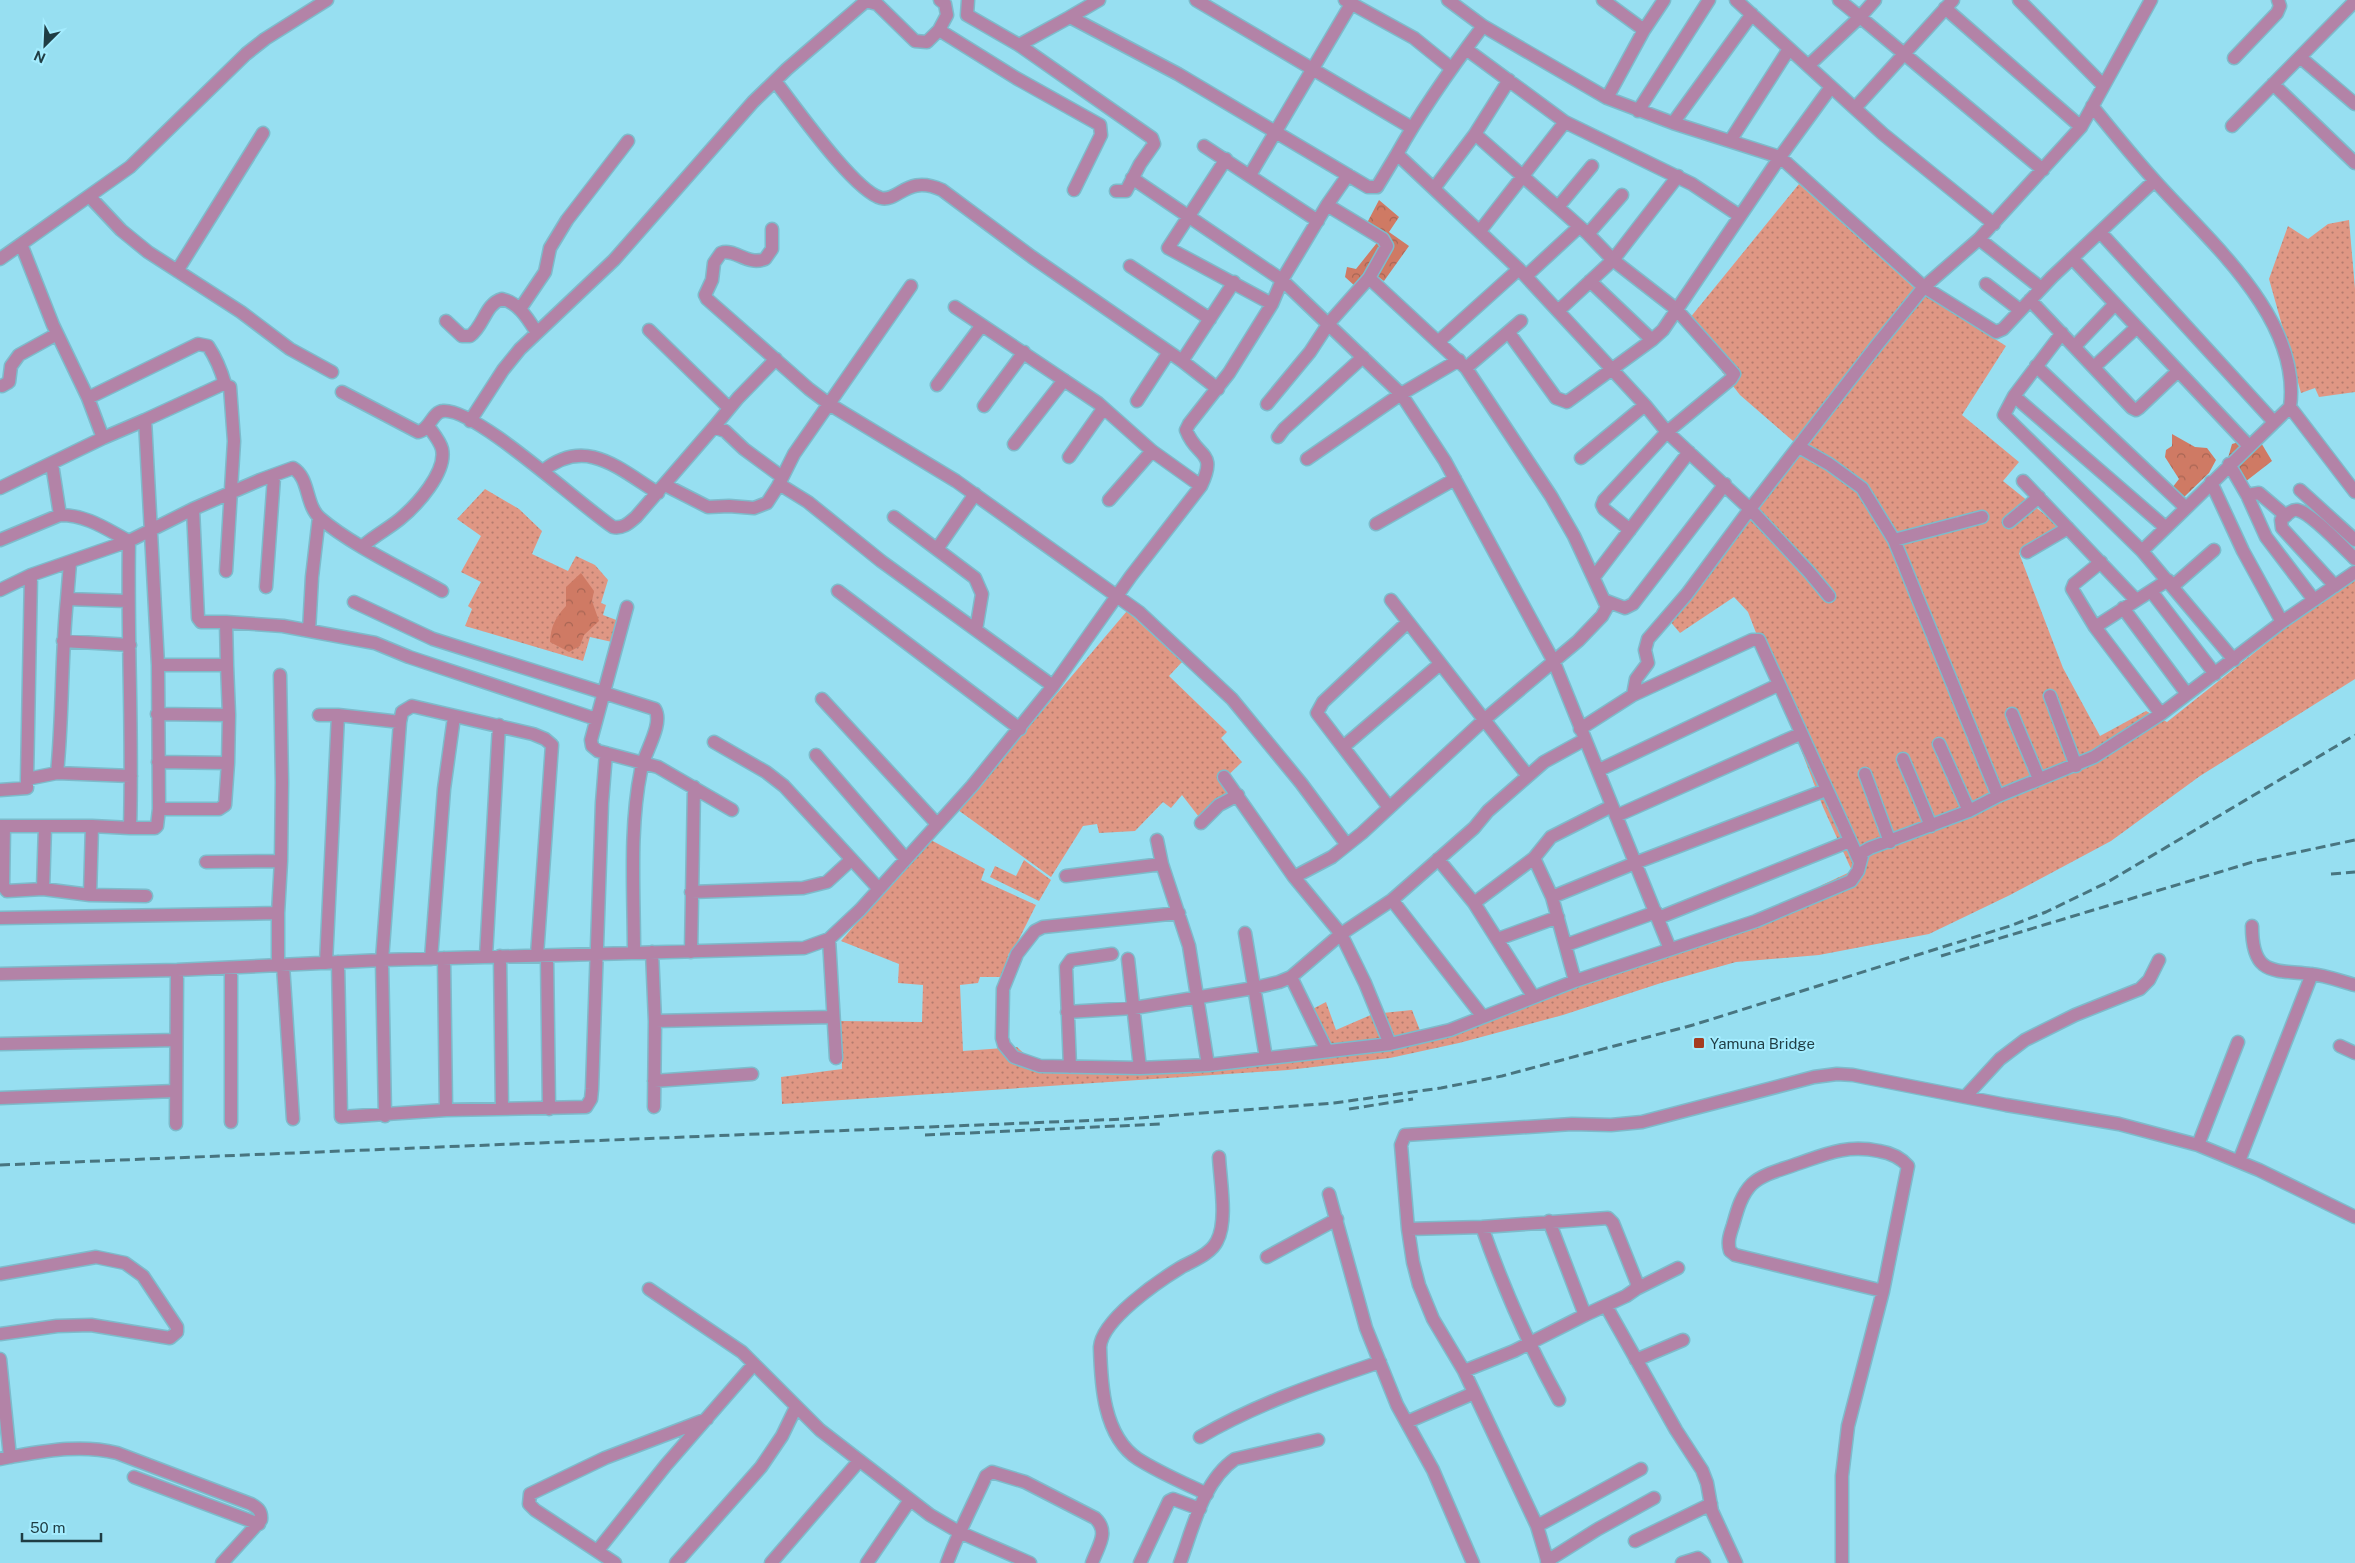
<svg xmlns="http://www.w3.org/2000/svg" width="2355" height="1563" font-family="'Public Sans',sans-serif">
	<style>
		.grass { fill: url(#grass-dots) }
		.forest { fill: url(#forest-crowns) }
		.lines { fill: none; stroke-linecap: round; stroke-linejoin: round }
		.minor-casing { stroke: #7dbbcb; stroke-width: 15 }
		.minor { stroke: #b383a7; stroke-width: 12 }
		.rail { stroke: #487580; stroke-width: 3; stroke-dasharray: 10 5; stroke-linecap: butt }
		.poi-dot { fill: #a53c21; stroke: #a4ecfe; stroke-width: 2 }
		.labels { text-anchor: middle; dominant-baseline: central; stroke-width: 4; stroke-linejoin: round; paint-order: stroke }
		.poi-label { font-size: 15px; fill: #1f3d44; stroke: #a4ecfe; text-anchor: start }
	</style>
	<defs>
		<pattern id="grass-dots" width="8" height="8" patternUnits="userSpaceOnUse" patternTransform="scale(1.25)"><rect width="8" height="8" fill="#df9784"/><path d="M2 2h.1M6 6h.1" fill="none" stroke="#b47c6e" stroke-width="1.8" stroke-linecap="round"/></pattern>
		<pattern id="forest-crowns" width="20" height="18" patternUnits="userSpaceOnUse" patternTransform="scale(1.25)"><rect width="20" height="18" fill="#cf7a64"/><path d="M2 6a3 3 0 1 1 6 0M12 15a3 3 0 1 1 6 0" fill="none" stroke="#a76554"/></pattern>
	</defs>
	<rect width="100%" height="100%" fill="#97dff1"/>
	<path class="grass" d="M 1799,184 L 1912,286 L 2006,346 L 1962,415 L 2019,462 L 2003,481 L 2059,526 L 2019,553 L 2063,668 L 2100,736 L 2146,711 L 2167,722 L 2317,603 L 2355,579 L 2355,679 L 2200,776 L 2111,841 L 2010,895 L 1929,934 L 1819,955 L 1736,962 L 1661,983 L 1563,1015 L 1459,1043 L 1390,1058 L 1288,1070 L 782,1104 L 781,1077 L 842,1069 L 841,1021 L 922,1022 L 923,985 L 898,983 L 899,964 L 841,941 L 929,839 L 985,869 L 981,880 L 1036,905 L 1012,953 L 1009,953 L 1002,977 L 980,977 L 978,983 L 960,985 L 963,1051 L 1017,1047 L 1032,1061 L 1212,1062 L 1318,1047 L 1305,1013 L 1326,1002 L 1336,1030 L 1373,1014 L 1412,1010 L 1421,1033 L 1666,948 L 1814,893 L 1822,885 L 1852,871 L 1823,807 L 1748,612 L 1734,597 L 1680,633 L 1668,619 L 1798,457 L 1793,441 L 1740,395 L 1685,324 Z
		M 2349,220 L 2355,289 L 2355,392 L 2319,397 L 2315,388 L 2301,393 L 2269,279 L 2288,226 L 2308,239 L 2328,224 Z
		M 485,489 L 519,509 L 542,531 L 532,554 L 568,571 L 576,556 L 595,565 L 608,580 L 601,603 L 606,605 L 603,615 L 619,621 L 612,642 L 590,637 L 583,661 L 465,626 L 472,609 L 468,606 L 481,582 L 461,572 L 481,536 L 457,519 Z
		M 1127,611 L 1182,662 L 1169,676 L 1227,732 L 1221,738 L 1242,762 L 1221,782 L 1230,793 L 1199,817 L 1182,795 L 1171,808 L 1163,802 L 1135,831 L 1099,833 L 1097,824 L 1083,826 L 1051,877 L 958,810 Z
		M 1024,860 L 1051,880 L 1039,901 L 990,877 L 995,866 L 1016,876 Z"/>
	<path class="forest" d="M 1379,200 L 1399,217 L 1389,232 L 1409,246 L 1384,281 L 1370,271 L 1356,287 L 1345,277 L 1347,267 L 1356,269 L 1376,244 L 1377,230 L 1367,223 Z
		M 2172,434 L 2195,447 L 2207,448 L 2216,460 L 2209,473 L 2183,498 L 2172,488 L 2179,479 L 2165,457 L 2166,450 L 2172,446 Z
		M 2249,439 L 2260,441 L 2272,461 L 2245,482 L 2228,458 L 2232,444 Z
		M 581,573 L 594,591 L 592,601 L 599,621 L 584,635 L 580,646 L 569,652 L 550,642 C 551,626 555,618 566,606 L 566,587 Z"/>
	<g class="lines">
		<g class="minor-casing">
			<path id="minor" d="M 968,0 L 967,15 L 1019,45 L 1070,17 L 1178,74 L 1368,187 L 1377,187 L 1397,154 L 1519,269 L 1645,405 L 1667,432 L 1750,509 L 1809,572 L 1829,596
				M 1196,0 L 1412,128
				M 1345,0 L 1414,38 L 1451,68
				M 1448,0 L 1483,26 L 1607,98 L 1673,123 L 1780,157 L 1924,287 L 1996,332 L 2003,329 L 2052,277 L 2154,181
				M 1603,0 L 1644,30
				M 1736,0 L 1883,134 L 1994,224
				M 1875,0 L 1860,17 L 2043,170
				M 2019,0 L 2103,85
				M 1945,8 L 2081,127
				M 1070,17 L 1099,0
				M 939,30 L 1016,78 L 1100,125 L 1101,135 L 1074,190
				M 1019,45 L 1152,138 L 1154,144 L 1140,164 L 1126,191 L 1116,191
				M 1466,49 L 1565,122 L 1692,184 L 1740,216
				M 2234,58 L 2277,13 L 2280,6 L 2278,0
				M 2301,58 L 2355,104
				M 1809,65 L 1860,17 L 1839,0
				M 775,81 C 794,105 854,191 881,198 C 899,202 907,174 942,190 L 1032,257 L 1182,361 L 1218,389
				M 2273,84 L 2355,163
				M 1607,98 L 1644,30 L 1664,0
				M 2092,106 C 2113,132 2134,158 2156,182 C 2209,241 2302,319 2290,407 L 2355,492
				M 1855,108 L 1953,0
				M 1638,111 L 1709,0
				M 1673,123 L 1752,14
				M 2232,126 L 2355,1
				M 1475,134 L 1588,234 L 1613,260 L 1676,309 L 1734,374 L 1731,379 L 1667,432 L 1604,500 L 1602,505 L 1604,509 L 1630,530
				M 1730,141 L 1789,49
				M 1204,146 L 1318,221
				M 1397,154 C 1422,109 1452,67 1483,26
				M 1226,159 L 1168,248 L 1272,304
				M 1250,175 L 1351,4
				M 1132,178 L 1282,280 L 1401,394 L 1445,461 L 1554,662 L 1670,949
				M 1435,187 L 1475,134 L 1509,80
				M 90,197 L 121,230 L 148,252 L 241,312 L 290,349 L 332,372
				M 1558,207 L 1592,166
				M 772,229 L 772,249 L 765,259 C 747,266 735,248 721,253 L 714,263 L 712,280 L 705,295 L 707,299 L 809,389 L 829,404 L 956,481 L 1139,612 L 1232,699 L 1301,783 L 1347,845
				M 1480,231 L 1565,122
				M 2100,232 L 2274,422
				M 1588,234 L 1622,195
				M 1979,239 L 2041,288
				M 21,244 L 53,325 L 88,398 L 103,438 L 145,420 L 158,665
				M 2072,258 L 2249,446
				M 0,259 L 130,167 L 246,54 L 265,39 L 327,0
				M 1130,266 L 1210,319
				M 177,271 L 263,133
				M 1526,276 L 1579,227
				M 1590,281 L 1652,340
				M 1986,284 L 2020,310
				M 2030,300 L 2132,408 L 2136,410 L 2139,408 L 2178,371
				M 955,307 L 1098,403 L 1152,451 L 1201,486
				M 520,309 L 545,272 L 550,248 L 567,220 L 628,141
				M 1558,311 L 1613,260 L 1678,176
				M 446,321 L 462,336 L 470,336 C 484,326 485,304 502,299 C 519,303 528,319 537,333
				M 649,330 L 729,408
				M 1509,333 L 1556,398 L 1567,402 L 1652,340 L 1663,330 L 1780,157 L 1831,87
				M 2062,333 L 2014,396 L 2004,415 L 2142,551 L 2234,660
				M 1439,341 L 1519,269
				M 2075,346 L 2115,304
				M 1182,361 L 1234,282
				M 2036,366 L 2185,507
				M 2094,367 L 2137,327
				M 1466,368 L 1521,321
				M 937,385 L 982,325
				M 2,386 L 9,382 L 11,366 L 19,355 L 57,334
				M 342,392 L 418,432 C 430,430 432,412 443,411 C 475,407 582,507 613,527 C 623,529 629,523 636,517 L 714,427 L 725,431 L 744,449 L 782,477
				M 2014,396 L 2165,527
				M 88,398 L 198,344 L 208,346 C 216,358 221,370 225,384
				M 1137,401 L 1169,352
				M 1267,404 L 1310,352 L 1329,323 L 1369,278 L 1387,246 L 1383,239 L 1327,205
				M 984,406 L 1024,352
				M 145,420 L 223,384 L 230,387 L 234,441 L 226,571
				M 470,421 L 503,370 L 520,349 L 614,260 L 753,102 L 787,69 L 866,1 L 877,4 L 915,41 L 927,42 L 939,30 L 947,15 L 945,4 L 940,0
				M 714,427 L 738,398 L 776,359
				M 1278,437 L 1284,429 L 1363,357
				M 1014,444 L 1064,380
				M 1799,447 L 1829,464 L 1862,488 L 1894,540 L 1998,796
				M 1069,457 L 1103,409
				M 1581,458 L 1645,405
				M 1307,459 L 1401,394 L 1459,360
				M 52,464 L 60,515
				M 2229,464 L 2247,495 L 2266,537 L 2314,600
				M 543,471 C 586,436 619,469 658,493
				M 2023,481 L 2136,600
				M 2211,482 L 2243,551 L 2282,622
				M 779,484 L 808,502 L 881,561 L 1053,686
				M 665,485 L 708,507 L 729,506 L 754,508 L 767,503 L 778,486 L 794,454 L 911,286
				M 0,488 L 103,438
				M 2300,490 L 2355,540
				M 2247,495 L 2259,493 L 2286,516
				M 1109,500 L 1152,451
				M 193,509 L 198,618 L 201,622 L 226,622
				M 894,517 L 975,578 L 982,594 L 976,630
				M 2009,522 L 2039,497
				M 1376,524 L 1455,479
				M 0,540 L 60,515 C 87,515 106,529 129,541 C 127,637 133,733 130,828 L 92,826 L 0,826
				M 1894,540 L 1982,517
				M 363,546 C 375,535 388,529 400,519 C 417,505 447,472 442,449 C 440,441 433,433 428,426
				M 937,549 L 975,494
				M 2142,551 L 2290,407
				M 2027,552 L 2068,528
				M 2101,562 L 2074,584 L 2072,589 L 2095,627 L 2161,714
				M 1594,577 L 1689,452
				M 2173,586 L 2214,550
				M 2335,586 L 2282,528 L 2281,520 C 2285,517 2291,509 2297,510 C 2310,512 2345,549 2355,559
				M 266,587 L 274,477
				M 0,590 L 31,575 L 129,541 L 193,509 L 260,480 L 293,468 C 310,478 305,505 320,518 C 351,545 405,570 442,591
				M 838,591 L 1020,729
				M 2151,591 L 2215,674
				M 67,599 L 70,563
				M 1391,600 L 1528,776
				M 1604,600 L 1625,608 L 1633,604 L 1725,484
				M 127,601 L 67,599 C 61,657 63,715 57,773 L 131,776
				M 354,602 L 433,639 L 655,709 C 664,724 644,753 641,770 C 629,829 634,892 634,953
				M 627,607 L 591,740 L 592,746 L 598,751 L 658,767 L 732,810
				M 2123,608 L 2187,694
				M 2095,627 L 2168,580
				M 309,631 L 312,577 L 319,517
				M 63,641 L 130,645
				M 227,665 L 229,715 L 228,763
				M 280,675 L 282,782 L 281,861
				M 1633,695 L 1636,679 L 1648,663 L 1645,650 L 1648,639 L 1687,594 L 1750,509 L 1877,345 L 1924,287 L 1979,239 L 2081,127 L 2151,0
				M 2050,696 L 2076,766
				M 822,699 L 937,824
				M 157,714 L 229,715
				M 2012,714 L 2039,779
				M 319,715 L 338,715
				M 1580,729 L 1633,695 L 1752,640 L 1759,640 L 1859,860
				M 714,742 L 766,772 L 784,786 L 879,889
				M 1939,744 L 1969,811
				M 1343,747 L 1440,664
				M 816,755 L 905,858
				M 1903,759 L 1931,826
				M 1599,770 L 1778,685
				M 1865,774 L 1890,842
				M 1224,777 L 1294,877 L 1341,934 L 1365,983 L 1390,1044
				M 27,779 L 31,575
				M 0,790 L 27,788 L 27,779 L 57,773
				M 1388,806 L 1317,713 L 1323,702 L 1408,622
				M 159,809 L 158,665 L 227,665 L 226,622 L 283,626 L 375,643 L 409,657 L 596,719
				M 1616,816 L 1800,734
				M 1201,823 L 1219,805 L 1238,795
				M 4,826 L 3,886 L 7,891 L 43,889 L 90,895 L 146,896
				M 130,828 L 155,828 L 157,826 L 159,809 L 219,809 L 225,805 L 228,763 L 158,762
				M 1157,840 L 1162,864 L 1189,946 L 1208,1065
				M 1438,859 L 1474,903 L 1533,996
				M 206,862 L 281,861 L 278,913
				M 1066,876 L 1162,864
				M 1294,877 L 1332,857 L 1362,833 L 1485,719 L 1578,641 L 1602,616 L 1607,607 L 1574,536 L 1551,496 L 1466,368 L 1369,278
				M 43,889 L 45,826
				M 691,892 L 803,888 L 827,882 L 851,860
				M 90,895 L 92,826
				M 1552,897 L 1635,863 L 1826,790
				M 1392,900 L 1483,1017
				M 1474,903 L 1534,858
				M 1179,913 L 1043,927 L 1035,931 L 1017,954 L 1003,989 L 1002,1038 L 1004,1045 L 1014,1057 L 1040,1066 L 1140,1068 L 1208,1065 L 1390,1044 L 1450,1030 L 1575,981 L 1756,921 L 1851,881 L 1858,871 L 1863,852 L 1870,848 L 1969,811 L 1998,796 L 2094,757 L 2161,714 L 2282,622 L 2355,572
				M 0,918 L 278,913 L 278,966
				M 1658,918 L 1850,841
				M 2252,926 C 2252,975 2272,970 2310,974 C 2325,975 2340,981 2355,985
				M 1245,933 L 1266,1058
				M 829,939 L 836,1058
				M 1498,939 L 1558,917
				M 1566,945 L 1656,912
				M 652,952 L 655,1021 L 654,1107
				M 691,952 L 694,787
				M 486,956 L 499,725
				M 500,956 L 502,1109
				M 547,956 L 549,1109
				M 444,958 L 446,1110
				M 431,959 L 444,789 L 454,717
				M 1128,959 L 1140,1068
				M 338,962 L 341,1117 L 446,1110 L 586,1107 L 591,1099 L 592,1089 L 602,803 L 606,753
				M 326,963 L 338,715 L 400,722
				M 283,965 L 293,1119
				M 231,968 L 231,1122
				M 0,974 L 177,970 L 382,960 L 400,722 L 402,712 L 412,706 L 533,734 L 545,739 L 552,745 L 537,955
				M 1291,977 L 1327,1051
				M 1575,981 L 1552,897 L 1534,858 L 1551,837 L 1612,806
				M 1067,1012 L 1134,1008 L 1254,988 L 1279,982 L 1291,977 L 1341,934 L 1392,900 L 1474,828 L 1488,811 L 1544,762 L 1584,740
				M 655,1021 L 833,1017
				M 0,1044 L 176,1040
				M 2340,1046 L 2355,1053
				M 1070,1067 L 1066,967 L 1071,960 L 1112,954
				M 654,1081 L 752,1074
				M 1965,1097 L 2000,1059 L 2025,1040 L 2075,1015 L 2140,989 L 2149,980 L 2159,960
				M 0,1098 L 175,1091
				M 385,1116 L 382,960 L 804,948 L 829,939 L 860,910 L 972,786 L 1053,686 L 1131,576 L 1201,486 C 1218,450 1197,459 1186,430 L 1189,424 L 1229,373 L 1272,304 L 1282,280 L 1327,205 L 1348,175
				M 176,1124 L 177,970
				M 2198,1145 L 2238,1042
				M 2239,1161 L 2312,974
				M 1329,1194 L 1366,1328 L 1397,1405 L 1433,1470 L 1473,1563
				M 1549,1221 L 1585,1315
				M 1482,1227 C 1503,1287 1528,1344 1559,1400
				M 1408,1229 L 1482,1227 L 1608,1218 L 1613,1223 L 1637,1283 L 1636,1289 L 1626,1296 L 1585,1315 L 1514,1351 L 1464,1371
				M 1267,1257 L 1337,1219
				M 0,1274 L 96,1257 L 125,1263 L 143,1276 L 177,1327 L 177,1332 L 170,1338 L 91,1325 L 57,1326 L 0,1334
				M 649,1289 L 742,1352 L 820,1430 L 930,1515 L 959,1532 L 1030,1563
				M 1636,1289 L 1678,1268
				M 1606,1306 L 1676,1430 L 1702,1470 L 1707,1483 L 1712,1511 L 1736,1563
				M 0,1359 L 10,1457 L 0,1459
				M 1636,1360 L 1683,1340
				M 1407,1422 L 1474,1393
				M 1200,1437 C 1256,1404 1318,1383 1380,1362
				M 10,1457 C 46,1451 80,1444 117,1453 L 251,1504 C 258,1508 262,1511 261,1520 L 222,1563
				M 134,1477 L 259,1524
				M 1207,1494 C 1184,1483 1160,1473 1138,1459 C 1103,1436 1101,1383 1100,1347 C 1102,1320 1157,1282 1180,1268 C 1192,1261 1211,1254 1217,1241 C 1228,1221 1220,1180 1219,1157
				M 1537,1526 L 1641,1469
				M 1635,1541 L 1711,1504
				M 598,1550 L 666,1465 L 754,1364
				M 1547,1561 L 1598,1529 L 1654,1498
				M 615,1563 L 535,1510 L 529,1504 L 530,1494 L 605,1458 L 707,1419
				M 676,1563 L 761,1467 L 782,1436 L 796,1407
				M 771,1563 L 859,1461
				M 867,1563 L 910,1500
				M 947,1563 C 958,1533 973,1505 986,1476 L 992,1472 L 1025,1482 L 1095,1518 C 1110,1532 1098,1546 1092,1563
				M 1140,1563 L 1169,1501 L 1173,1499 L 1200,1509
				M 1180,1563 C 1193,1528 1203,1481 1235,1459 L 1318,1440
				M 1548,1563 L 1537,1526 L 1464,1371 L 1433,1319 L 1419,1285 L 1413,1262 L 1408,1229 L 1401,1145 L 1405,1135 L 1572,1124 L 1611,1125 L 1642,1122 L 1814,1077 L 1837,1074 L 1853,1075 L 2006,1105 L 2119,1124 L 2198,1145 L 2259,1170 L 2355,1217
				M 1682,1563 L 1698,1558 L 1704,1563
				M 1842,1563 L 1842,1476 L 1848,1426 L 1883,1291 L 1908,1166 C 1900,1157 1891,1153 1879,1151 C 1845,1144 1824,1155 1794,1165 C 1780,1170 1763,1174 1752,1184 C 1741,1195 1737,1211 1733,1225 C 1730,1234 1727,1242 1730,1251 L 1735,1255 L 1883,1291"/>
		</g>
		<use href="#minor" class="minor"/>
		<path class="rail" d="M 2331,874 L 2355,872
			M 1941,956 L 2256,861 L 2355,840
			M 1349,1109 L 1413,1099
			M 925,1135 L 1160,1124
			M 0,1165 L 1125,1119 L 1334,1103 L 1441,1088 L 1502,1076 L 1693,1025 L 2010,926 L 2046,912 L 2106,883 L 2355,735"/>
	</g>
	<rect class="poi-dot" x="1693" y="1037" width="12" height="12" rx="2.5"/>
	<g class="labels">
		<g class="poi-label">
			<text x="1710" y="1043">Yamuna Bridge</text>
		</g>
	</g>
	<g transform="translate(45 45) rotate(204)" stroke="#a4ecfe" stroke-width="4" paint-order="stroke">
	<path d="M0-4L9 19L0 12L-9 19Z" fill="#1f3d44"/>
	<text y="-8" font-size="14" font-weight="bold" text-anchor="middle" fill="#1f3d44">N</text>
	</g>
	<path d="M22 1533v8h79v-8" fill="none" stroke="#1f3d44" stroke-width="2.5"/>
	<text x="30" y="1533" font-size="15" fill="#1f3d44" stroke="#a4ecfe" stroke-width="4" paint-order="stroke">50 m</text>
</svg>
